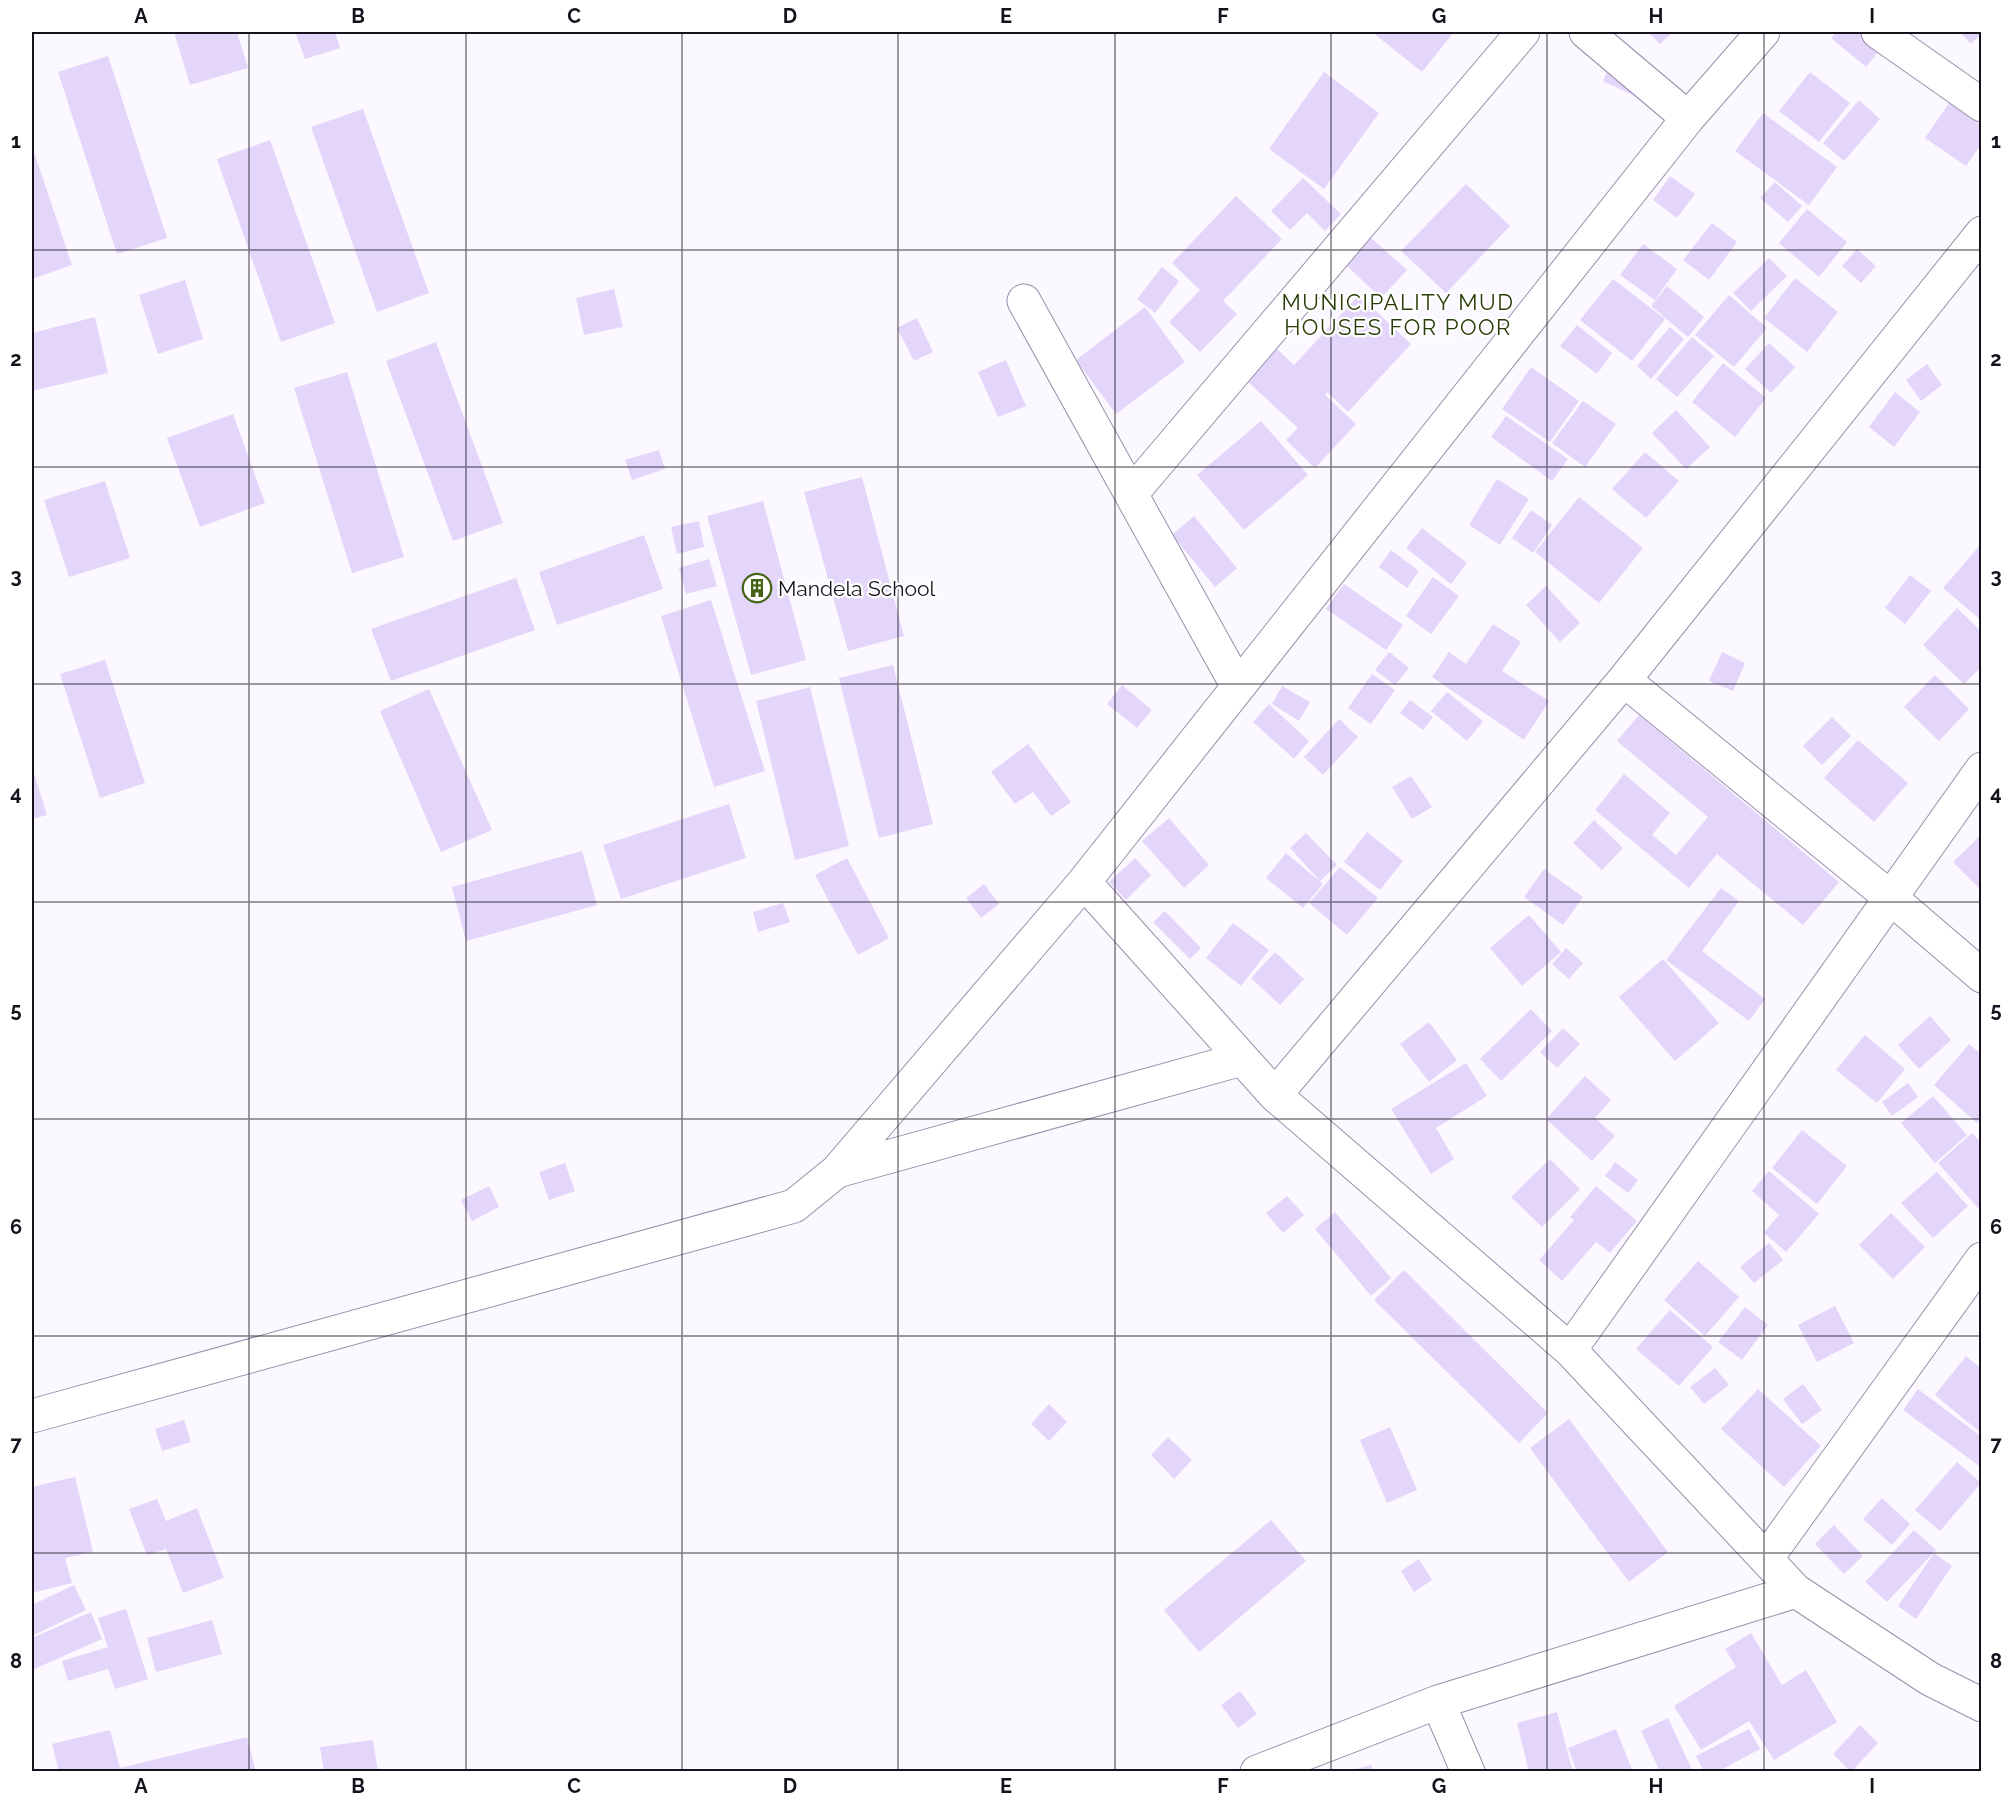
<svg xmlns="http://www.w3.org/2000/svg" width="2013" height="1803" font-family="Raleway,sans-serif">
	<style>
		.building { fill: #e3d6fa }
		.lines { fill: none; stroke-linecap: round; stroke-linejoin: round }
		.minor-casing { stroke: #998fab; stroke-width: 35 }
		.minor { stroke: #fff; stroke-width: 33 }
		.grid { fill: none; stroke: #16121c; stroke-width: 1.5; stroke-opacity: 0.55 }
		.labels { text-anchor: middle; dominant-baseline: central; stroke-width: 4.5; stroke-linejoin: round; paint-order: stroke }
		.poi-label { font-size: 21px; fill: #16121c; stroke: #fff; text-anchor: start }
		.neighbourhood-label { font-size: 22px; letter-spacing: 1.5px; fill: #293d08; stroke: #fff }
		.neatline { fill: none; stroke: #16121c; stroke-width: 2 }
		.grid-label { font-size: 20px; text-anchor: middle; font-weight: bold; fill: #16121c }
	</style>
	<rect width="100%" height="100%" fill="#fbf9ff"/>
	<path class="building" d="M 174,32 L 237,32 L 248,68 L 190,85 Z
		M 295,32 L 335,32 L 340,48 L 305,59 Z
		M 1372,32 L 1454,32 L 1422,72 Z
		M 1648,32 L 1673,32 L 1660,44 Z
		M 1837,32 L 1865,32 L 1883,46 L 1866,67 L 1831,38 Z
		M 1960,32 L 1982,32 L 1982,33 L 1971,44 Z
		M 108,56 L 167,238 L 117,254 L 58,72 Z
		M 1611,63 L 1639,98 L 1603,81 Z
		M 1324,72 L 1379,113 L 1324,189 L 1269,149 Z
		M 1810,72 L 1850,103 L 1819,142 L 1779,111 Z
		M 1859,100 L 1880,119 L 1844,161 L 1823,143 Z
		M 1949,103 L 1982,125 L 1982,143 L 1966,166 L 1925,138 Z
		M 363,109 L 429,293 L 377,312 L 311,127 Z
		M 1763,113 L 1837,167 L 1809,205 L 1735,151 Z
		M 270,140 L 335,323 L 281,342 L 217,159 Z
		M 32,146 L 72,265 L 32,279 Z
		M 1670,176 L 1695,194 L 1677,218 L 1653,200 Z
		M 1303,178 L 1341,214 L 1325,231 L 1307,213 L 1290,230 L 1271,211 Z
		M 1775,182 L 1802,206 L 1788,222 L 1760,198 Z
		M 1466,184 L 1510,226 L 1446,293 L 1401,251 Z
		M 1236,196 L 1282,239 L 1223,301 L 1237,314 L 1200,352 L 1169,322 L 1200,290 L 1172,263 Z
		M 1807,209 L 1847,242 L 1819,277 L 1779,243 Z
		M 1712,223 L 1737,242 L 1709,280 L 1683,260 Z
		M 1371,238 L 1407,270 L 1381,298 L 1346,265 Z
		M 1643,244 L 1677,269 L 1655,300 L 1620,275 Z
		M 1857,249 L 1876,266 L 1861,283 L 1842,266 Z
		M 1769,258 L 1787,276 L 1751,311 L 1733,293 Z
		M 1162,267 L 1179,281 L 1155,313 L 1137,299 Z
		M 1795,278 L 1838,312 L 1807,352 L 1764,318 Z
		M 1613,279 L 1665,319 L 1632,361 L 1580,320 Z
		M 185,280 L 203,339 L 158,354 L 139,295 Z
		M 1667,286 L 1704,317 L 1688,337 L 1651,306 Z
		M 614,289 L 623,327 L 584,335 L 576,298 Z
		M 1359,295 L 1411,344 L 1348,412 L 1327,392 L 1325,395 L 1356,424 L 1315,468 L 1286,440 L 1298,428 L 1247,381 L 1277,349 L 1294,365 Z
		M 1729,295 L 1767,328 L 1734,367 L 1695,335 Z
		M 1145,307 L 1185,362 L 1116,414 L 1076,360 Z
		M 95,317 L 108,373 L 32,391 L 32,333 Z
		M 917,318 L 933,352 L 914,361 L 897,328 Z
		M 1577,325 L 1612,353 L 1597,374 L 1560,346 Z
		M 1670,327 L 1684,339 L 1651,379 L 1637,366 Z
		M 1692,337 L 1714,356 L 1677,397 L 1656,379 Z
		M 436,342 L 503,523 L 453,541 L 386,361 Z
		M 1769,343 L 1795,367 L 1771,393 L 1745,369 Z
		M 1006,360 L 1026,406 L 998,417 L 978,372 Z
		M 1723,363 L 1766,398 L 1735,437 L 1692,402 Z
		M 1927,364 L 1942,385 L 1921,401 L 1906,380 Z
		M 1531,367 L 1579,401 L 1550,442 L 1502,409 Z
		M 347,372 L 404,557 L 352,573 L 294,388 Z
		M 1895,392 L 1920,412 L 1894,447 L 1869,427 Z
		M 1583,401 L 1616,424 L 1585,467 L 1552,443 Z
		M 1676,410 L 1710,447 L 1686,469 L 1652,433 Z
		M 233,414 L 265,503 L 200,527 L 167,438 Z
		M 1506,416 L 1568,459 L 1552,481 L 1491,437 Z
		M 1261,421 L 1308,475 L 1244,530 L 1197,475 Z
		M 659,450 L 665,469 L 632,480 L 625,460 Z
		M 1645,452 L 1679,481 L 1646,518 L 1612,489 Z
		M 862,477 L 904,636 L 848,651 L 804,492 Z
		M 1497,479 L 1529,499 L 1500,545 L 1469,525 Z
		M 105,481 L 130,558 L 69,577 L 44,500 Z
		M 1579,497 L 1643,548 L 1599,603 L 1535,552 Z
		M 763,501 L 806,660 L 751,675 L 707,516 Z
		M 1531,510 L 1552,525 L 1533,553 L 1512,538 Z
		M 1194,516 L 1237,568 L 1215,587 L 1172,535 Z
		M 699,521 L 704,547 L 677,554 L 671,527 Z
		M 1422,528 L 1467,563 L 1451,584 L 1406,548 Z
		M 644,535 L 663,589 L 557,625 L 539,572 Z
		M 1982,543 L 1982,621 L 1943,588 Z
		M 1391,550 L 1419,571 L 1407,588 L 1379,567 Z
		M 709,559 L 717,586 L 686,594 L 679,568 Z
		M 1910,575 L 1931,591 L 1905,624 L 1885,608 Z
		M 1433,577 L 1459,596 L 1431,634 L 1406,616 Z
		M 516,578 L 535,630 L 391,681 L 371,629 Z
		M 1344,584 L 1403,625 L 1386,650 L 1326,609 Z
		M 1546,586 L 1580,623 L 1560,642 L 1526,605 Z
		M 711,600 L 765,771 L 714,787 L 661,616 Z
		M 1957,608 L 1982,632 L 1982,666 L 1964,684 L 1923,645 Z
		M 1493,624 L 1521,642 L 1502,671 L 1549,701 L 1524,740 L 1432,677 L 1449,652 L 1466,664 Z
		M 1389,652 L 1409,668 L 1395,685 L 1375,670 Z
		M 1722,652 L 1745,663 L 1733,691 L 1709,681 Z
		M 105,660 L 145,783 L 100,798 L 60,674 Z
		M 893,665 L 933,824 L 879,838 L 839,678 Z
		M 1372,674 L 1395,690 L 1371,724 L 1348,708 Z
		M 1935,675 L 1969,709 L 1939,741 L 1904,707 Z
		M 1122,685 L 1152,710 L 1137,728 L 1107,704 Z
		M 1282,686 L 1310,702 L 1299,721 L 1272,704 Z
		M 810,687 L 849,846 L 795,860 L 756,701 Z
		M 429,689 L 492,830 L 441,852 L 380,711 Z
		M 1447,692 L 1483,721 L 1467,741 L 1431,711 Z
		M 1410,700 L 1433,717 L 1423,730 L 1400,713 Z
		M 1269,704 L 1309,741 L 1294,759 L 1253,722 Z
		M 1639,715 L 1839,882 L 1803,925 L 1717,854 L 1689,888 L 1595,810 L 1624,774 L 1670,813 L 1652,835 L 1676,855 L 1708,817 L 1617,741 Z
		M 1832,717 L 1851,736 L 1822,765 L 1803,746 Z
		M 1339,719 L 1358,737 L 1323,775 L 1304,757 Z
		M 1858,740 L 1908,783 L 1874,822 L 1824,778 Z
		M 1028,744 L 1071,802 L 1051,816 L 1033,792 L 1015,804 L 991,772 Z
		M 32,767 L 47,815 L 32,819 Z
		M 1411,776 L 1432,807 L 1412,819 L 1392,787 Z
		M 729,804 L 746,858 L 621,899 L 603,845 Z
		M 1169,818 L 1209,865 L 1184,888 L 1142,841 Z
		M 1594,820 L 1623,848 L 1602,870 L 1573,843 Z
		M 1367,832 L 1403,861 L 1380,890 L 1344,862 Z
		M 1306,833 L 1337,865 L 1320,881 L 1290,848 Z
		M 1982,834 L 1982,891 L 1953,862 Z
		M 582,851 L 597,905 L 466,941 L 452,887 Z
		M 1286,853 L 1323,884 L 1303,908 L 1266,878 Z
		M 847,858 L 889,938 L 858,955 L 815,875 Z
		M 1135,858 L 1151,875 L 1126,900 L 1109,882 Z
		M 1340,867 L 1378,898 L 1347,935 L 1309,903 Z
		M 1544,869 L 1583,897 L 1563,925 L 1524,897 Z
		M 984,884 L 999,904 L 981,918 L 966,898 Z
		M 1721,888 L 1739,901 L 1702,951 L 1765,999 L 1749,1021 L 1666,960 Z
		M 783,903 L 790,922 L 758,932 L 753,912 Z
		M 1165,911 L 1201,948 L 1190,959 L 1153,922 Z
		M 1529,915 L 1561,952 L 1522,986 L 1490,948 Z
		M 1233,923 L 1269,950 L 1241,986 L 1206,958 Z
		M 1566,948 L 1583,963 L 1569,979 L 1552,964 Z
		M 1275,952 L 1304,979 L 1280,1005 L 1251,978 Z
		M 1663,959 L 1719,1023 L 1675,1061 L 1619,997 Z
		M 1531,1009 L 1552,1031 L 1501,1081 L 1480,1059 Z
		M 1930,1016 L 1951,1040 L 1919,1069 L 1898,1045 Z
		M 1429,1022 L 1457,1060 L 1429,1082 L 1400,1044 Z
		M 1563,1028 L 1580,1044 L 1557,1068 L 1540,1052 Z
		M 1865,1035 L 1905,1069 L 1877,1103 L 1836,1070 Z
		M 1969,1044 L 1982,1055 L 1982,1118 L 1977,1123 L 1934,1085 Z
		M 1466,1063 L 1487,1096 L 1436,1128 L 1454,1159 L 1431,1174 L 1391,1109 Z
		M 1585,1076 L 1611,1100 L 1595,1118 L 1615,1136 L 1592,1161 L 1546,1119 Z
		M 1908,1083 L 1918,1097 L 1892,1116 L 1882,1102 Z
		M 1933,1096 L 1967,1135 L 1935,1163 L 1901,1123 Z
		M 1802,1130 L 1847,1166 L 1817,1204 L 1772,1168 Z
		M 1972,1133 L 1982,1144 L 1982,1205 L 1978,1208 L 1938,1163 Z
		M 1550,1159 L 1580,1189 L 1542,1227 L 1511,1197 Z
		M 1615,1162 L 1638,1180 L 1628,1193 L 1605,1176 Z
		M 565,1163 L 575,1191 L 549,1200 L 539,1172 Z
		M 1769,1171 L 1819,1214 L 1786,1252 L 1764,1233 L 1779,1215 L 1752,1191 Z
		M 1937,1172 L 1968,1206 L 1933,1238 L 1901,1203 Z
		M 489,1186 L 499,1207 L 472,1221 L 461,1200 Z
		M 1596,1186 L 1637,1221 L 1610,1253 L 1596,1242 L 1562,1281 L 1539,1260 L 1574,1220 L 1570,1217 Z
		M 1287,1196 L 1304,1215 L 1283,1233 L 1266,1213 Z
		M 1335,1212 L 1391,1278 L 1371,1296 L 1315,1229 Z
		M 1891,1213 L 1925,1247 L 1893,1279 L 1859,1245 Z
		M 1769,1243 L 1783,1260 L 1754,1283 L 1740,1267 Z
		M 1698,1261 L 1739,1297 L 1705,1336 L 1664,1300 Z
		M 1404,1270 L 1548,1413 L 1519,1443 L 1374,1300 Z
		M 1835,1306 L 1854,1343 L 1817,1362 L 1798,1325 Z
		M 1745,1307 L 1768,1325 L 1742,1360 L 1718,1342 Z
		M 1670,1310 L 1713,1347 L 1679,1386 L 1636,1349 Z
		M 1966,1356 L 1982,1369 L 1982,1434 L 1935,1395 Z
		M 1715,1368 L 1729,1385 L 1704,1404 L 1690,1387 Z
		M 1803,1384 L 1822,1410 L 1802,1424 L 1783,1399 Z
		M 1758,1389 L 1821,1446 L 1784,1487 L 1721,1429 Z
		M 1918,1389 L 1982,1437 L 1982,1468 L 1903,1410 Z
		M 1049,1404 L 1067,1422 L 1049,1441 L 1031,1424 Z
		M 1569,1419 L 1668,1552 L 1629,1582 L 1530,1448 Z
		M 184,1420 L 191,1442 L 162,1451 L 155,1429 Z
		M 1390,1427 L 1417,1490 L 1387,1503 L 1360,1440 Z
		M 1168,1437 L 1192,1460 L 1174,1479 L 1151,1455 Z
		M 1957,1462 L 1981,1483 L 1940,1531 L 1915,1510 Z
		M 75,1477 L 93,1552 L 65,1558 L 72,1583 L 32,1593 L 32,1487 Z
		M 1882,1498 L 1910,1524 L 1892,1545 L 1863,1519 Z
		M 157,1499 L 166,1521 L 197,1508 L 224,1578 L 183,1593 L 166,1549 L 147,1555 L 129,1509 Z
		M 1271,1520 L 1306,1561 L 1199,1652 L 1164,1610 Z
		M 1834,1525 L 1863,1556 L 1844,1574 L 1815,1544 Z
		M 1914,1530 L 1936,1550 L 1887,1602 L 1865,1582 Z
		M 1934,1553 L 1952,1566 L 1916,1619 L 1898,1606 Z
		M 1419,1559 L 1432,1580 L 1414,1592 L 1401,1571 Z
		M 74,1585 L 86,1610 L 32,1636 L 32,1605 Z
		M 126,1609 L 148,1679 L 115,1689 L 108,1669 L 68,1681 L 62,1661 L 108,1647 L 98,1618 Z
		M 91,1612 L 102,1639 L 32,1670 L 32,1638 Z
		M 212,1620 L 222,1654 L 156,1672 L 147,1638 Z
		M 1751,1633 L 1782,1685 L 1806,1670 L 1837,1722 L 1774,1760 L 1749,1721 L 1701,1750 L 1674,1706 L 1736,1667 L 1725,1649 Z
		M 1240,1691 L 1257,1714 L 1238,1728 L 1221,1705 Z
		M 1557,1712 L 1573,1772 L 1529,1772 L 1517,1723 Z
		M 1668,1718 L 1693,1772 L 1660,1772 L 1641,1731 Z
		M 1860,1725 L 1878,1743 L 1851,1772 L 1833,1754 Z
		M 1616,1729 L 1633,1772 L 1577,1772 L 1568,1748 Z
		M 1749,1729 L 1760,1749 L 1717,1772 L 1704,1772 L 1696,1756 Z
		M 110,1730 L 120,1768 L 247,1737 L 256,1772 L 59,1772 L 52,1744 Z
		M 373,1740 L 378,1772 L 324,1772 L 320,1747 Z
		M 1371,1765 L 1373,1772 L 1351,1772 L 1350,1771 Z"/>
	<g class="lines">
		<g class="minor-casing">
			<path id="minor" d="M 1586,32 L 1688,118
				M 1878,32 L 1982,105
				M 1024,301 L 1238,687
				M 1131,494 L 1523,32
				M 1624,680 L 1891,898 L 1982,976
				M 1084,882 L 1275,1095 L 1570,1350 L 1796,1591 L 1930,1679 L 1982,1705
				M 1275,1095 L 1624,680 L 1982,233
				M 837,1171 L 1242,1059
				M 1570,1350 L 1982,769
				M 32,1416 L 794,1206 L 837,1171 L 1084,882 L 1688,118 L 1763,32
				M 1766,1559 L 1982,1259
				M 1438,1702 L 1468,1772
				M 1257,1772 L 1438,1702 L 1796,1591"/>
		</g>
		<use href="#minor" class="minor"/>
	</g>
	<path class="grid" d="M 249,32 L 249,1772M 466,32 L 466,1772M 682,32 L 682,1772M 898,32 L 898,1772M 1115,32 L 1115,1772M 1331,32 L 1331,1772M 1547,32 L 1547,1772M 1764,32 L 1764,1772M 32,250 L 1982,250M 32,467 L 1982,467M 32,684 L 1982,684M 32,902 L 1982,902M 32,1119 L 1982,1119M 32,1336 L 1982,1336M 32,1553 L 1982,1553"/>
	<defs>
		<g id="building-ring" transform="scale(1.5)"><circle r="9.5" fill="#fff" stroke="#456317" stroke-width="1.5"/><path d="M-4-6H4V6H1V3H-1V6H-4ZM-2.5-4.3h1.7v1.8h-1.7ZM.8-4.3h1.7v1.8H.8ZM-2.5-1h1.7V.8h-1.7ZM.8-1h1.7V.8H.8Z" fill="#456317"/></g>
	</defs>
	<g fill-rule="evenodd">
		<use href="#building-ring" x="757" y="588"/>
	</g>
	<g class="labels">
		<g class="poi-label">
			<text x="778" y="588">Mandela School</text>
		</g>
		<g class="neighbourhood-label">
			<text x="1398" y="302">MUNICIPALITY MUD<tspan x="1398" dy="25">HOUSES FOR POOR</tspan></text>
		</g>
	</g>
	<rect width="2013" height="1803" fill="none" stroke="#ffffff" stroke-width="66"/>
	<rect x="33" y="33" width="1947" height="1737" class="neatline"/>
	<g class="grid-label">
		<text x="141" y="23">A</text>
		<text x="358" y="23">B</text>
		<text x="574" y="23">C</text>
		<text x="790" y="23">D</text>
		<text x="1006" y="23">E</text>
		<text x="1223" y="23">F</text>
		<text x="1439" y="23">G</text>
		<text x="1656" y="23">H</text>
		<text x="1872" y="23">I</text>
		<text x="16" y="148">1</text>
		<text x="1996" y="148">1</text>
		<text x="16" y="366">2</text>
		<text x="1996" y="366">2</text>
		<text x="16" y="583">3</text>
		<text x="1996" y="583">3</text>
		<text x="16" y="800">4</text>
		<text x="1996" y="800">4</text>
		<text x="16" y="1017">5</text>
		<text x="1996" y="1017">5</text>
		<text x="16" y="1234">6</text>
		<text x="1996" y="1234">6</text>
		<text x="16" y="1451">7</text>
		<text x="1996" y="1451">7</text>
		<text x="16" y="1668">8</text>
		<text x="1996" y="1668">8</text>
		<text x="141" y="1793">A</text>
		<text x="358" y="1793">B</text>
		<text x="574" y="1793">C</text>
		<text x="790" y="1793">D</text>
		<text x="1006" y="1793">E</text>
		<text x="1223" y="1793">F</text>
		<text x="1439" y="1793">G</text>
		<text x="1656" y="1793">H</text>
		<text x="1872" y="1793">I</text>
	</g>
</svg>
